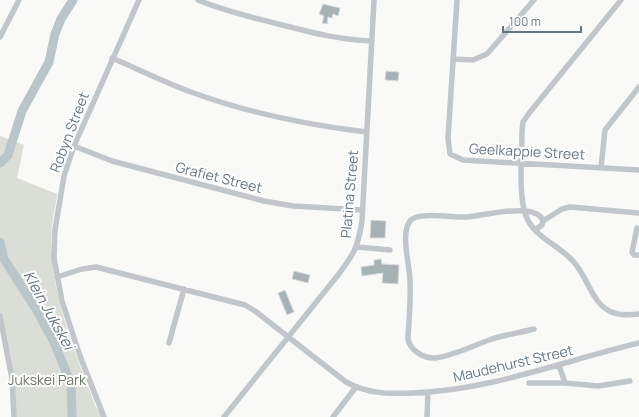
<svg xmlns="http://www.w3.org/2000/svg" width="639" height="417" font-family="Manrope,sans-serif">
	<style>
		.green { fill: #daded6 }
		.lines { fill: none; stroke-linecap: round; stroke-linejoin: round }
		.river { stroke: #b8c6c9; stroke-width: 9 }
		.building { fill: #a7b2b6; stroke: #dbdbd9 }
		.minor { stroke: #c0c6c9; stroke-width: 5.5 }
		.labels { text-anchor: middle; dominant-baseline: central; stroke-width: 4; stroke-linejoin: round; paint-order: stroke }
		.street-label { font-size: 14px; fill: #657881; stroke: #fff }
		.park-label { font-size: 14px; fill: #6a7963; stroke: #fff }
		.water-label { font-size: 15px; font-style: italic; fill: #5f767b; stroke: #fff }
	</style>
	<rect width="100%" height="100%" fill="#f9f9f7"/>
	<path class="green" d="M 0,136 L 24,145 L 17,178 L 57,194 C 56,205 53,216 52,227 C 47,289 75,351 96,407 L 102,417 L 13,417 L 11,374 L 0,319 Z"/>
	<g class="lines">
		<path class="river" d="M 0,163 L 8,155 L 22,111 L 49,62 L 55,34 L 61,19 L 73,0
			M 0,242 L 4,259 L 36,309 L 54,342 L 71,384 L 72,417"/>
	</g>
	<path class="building" d="M 323,4 L 340,8 L 338,16 L 333,14 L 332,18 L 328,17 L 327,24 L 322,23 L 324,16 L 319,14 Z
		M 386,71 L 399,72 L 398,81 L 385,80 Z
		M 371,220 L 386,221 L 385,238 L 370,238 Z
		M 381,259 L 382,264 L 399,265 L 398,284 L 382,283 L 383,273 L 362,276 L 361,267 L 374,265 L 374,260 Z
		M 294,271 L 310,275 L 308,283 L 292,279 Z
		M 285,290 L 294,312 L 287,315 L 278,293 Z"/>
	<g class="lines">
		<path class="minor" d="M 198,0 C 224,11 251,17 278,24 C 309,32 339,40 372,41
			M 457,0 L 448,138 L 450,154 L 463,160 L 639,170
			M 621,0 L 530,112 L 523,122 L 522,131 C 522,155 518,195 526,216 C 533,236 558,245 572,260 C 586,274 591,299 606,309 C 616,316 628,315 639,314
			M 0,37 L 19,0
			M 112,58 C 138,69 164,82 191,92 C 245,112 309,125 366,132
			M 453,59 L 473,60 L 487,54 L 534,0
			M 74,146 L 112,161 L 264,201 L 293,206 L 362,210
			M 601,168 L 605,130 L 639,87
			M 543,221 L 562,209 L 570,207 L 639,213
			M 637,228 L 632,252 L 634,255 L 639,255
			M 357,247 L 390,250
			M 57,277 L 82,269 L 96,267 L 245,305 L 255,311 L 346,382 C 368,394 389,394 413,393 C 492,390 563,361 639,343
			M 0,316 L 12,379 L 14,417
			M 534,329 C 519,333 503,335 489,340 C 473,346 452,356 436,358 C 424,359 409,350 408,338 C 409,319 411,300 410,281 C 410,265 400,234 410,221 C 417,211 454,218 467,217 C 483,216 537,201 543,221 L 542,225 L 535,230
			M 169,343 L 184,289
			M 559,365 L 565,383
			M 529,383 L 565,383 L 598,386 L 630,381
			M 104,417 L 80,356 L 62,301 L 54,258 L 55,230 L 64,176 L 74,146 L 139,0
			M 224,417 L 338,275 C 354,254 358,247 362,221 L 374,0
			M 333,417 L 356,387
			M 427,417 L 428,392"/>
	</g>
	<g class="labels">
		<g class="street-label">
			<text transform="translate(69 132) rotate(-69)">Robyn Street</text>
			<text transform="translate(527 151) rotate(3)">Geelkappie Street</text>
			<text transform="translate(219 177) rotate(14)">Grafiet Street</text>
			<text transform="translate(349 194) rotate(-85)">Platina Street</text>
			<text transform="translate(513 363) rotate(-13)">Maudehurst Street</text>
		</g>
		<g class="park-label">
			<text x="47" y="379">Jukskei Park</text>
		</g>
		<g class="water-label">
			<text transform="translate(49 310) rotate(61)">Klein Jukskei</text>
		</g>
	</g>
	<path d="M503 26v6h78v-6" fill="none" stroke="#657881" stroke-width="2"/>
	<text x="509" y="26" font-size="12" fill="#657881" stroke="#ffffff" stroke-width="3" paint-order="stroke">100 m</text>
</svg>
